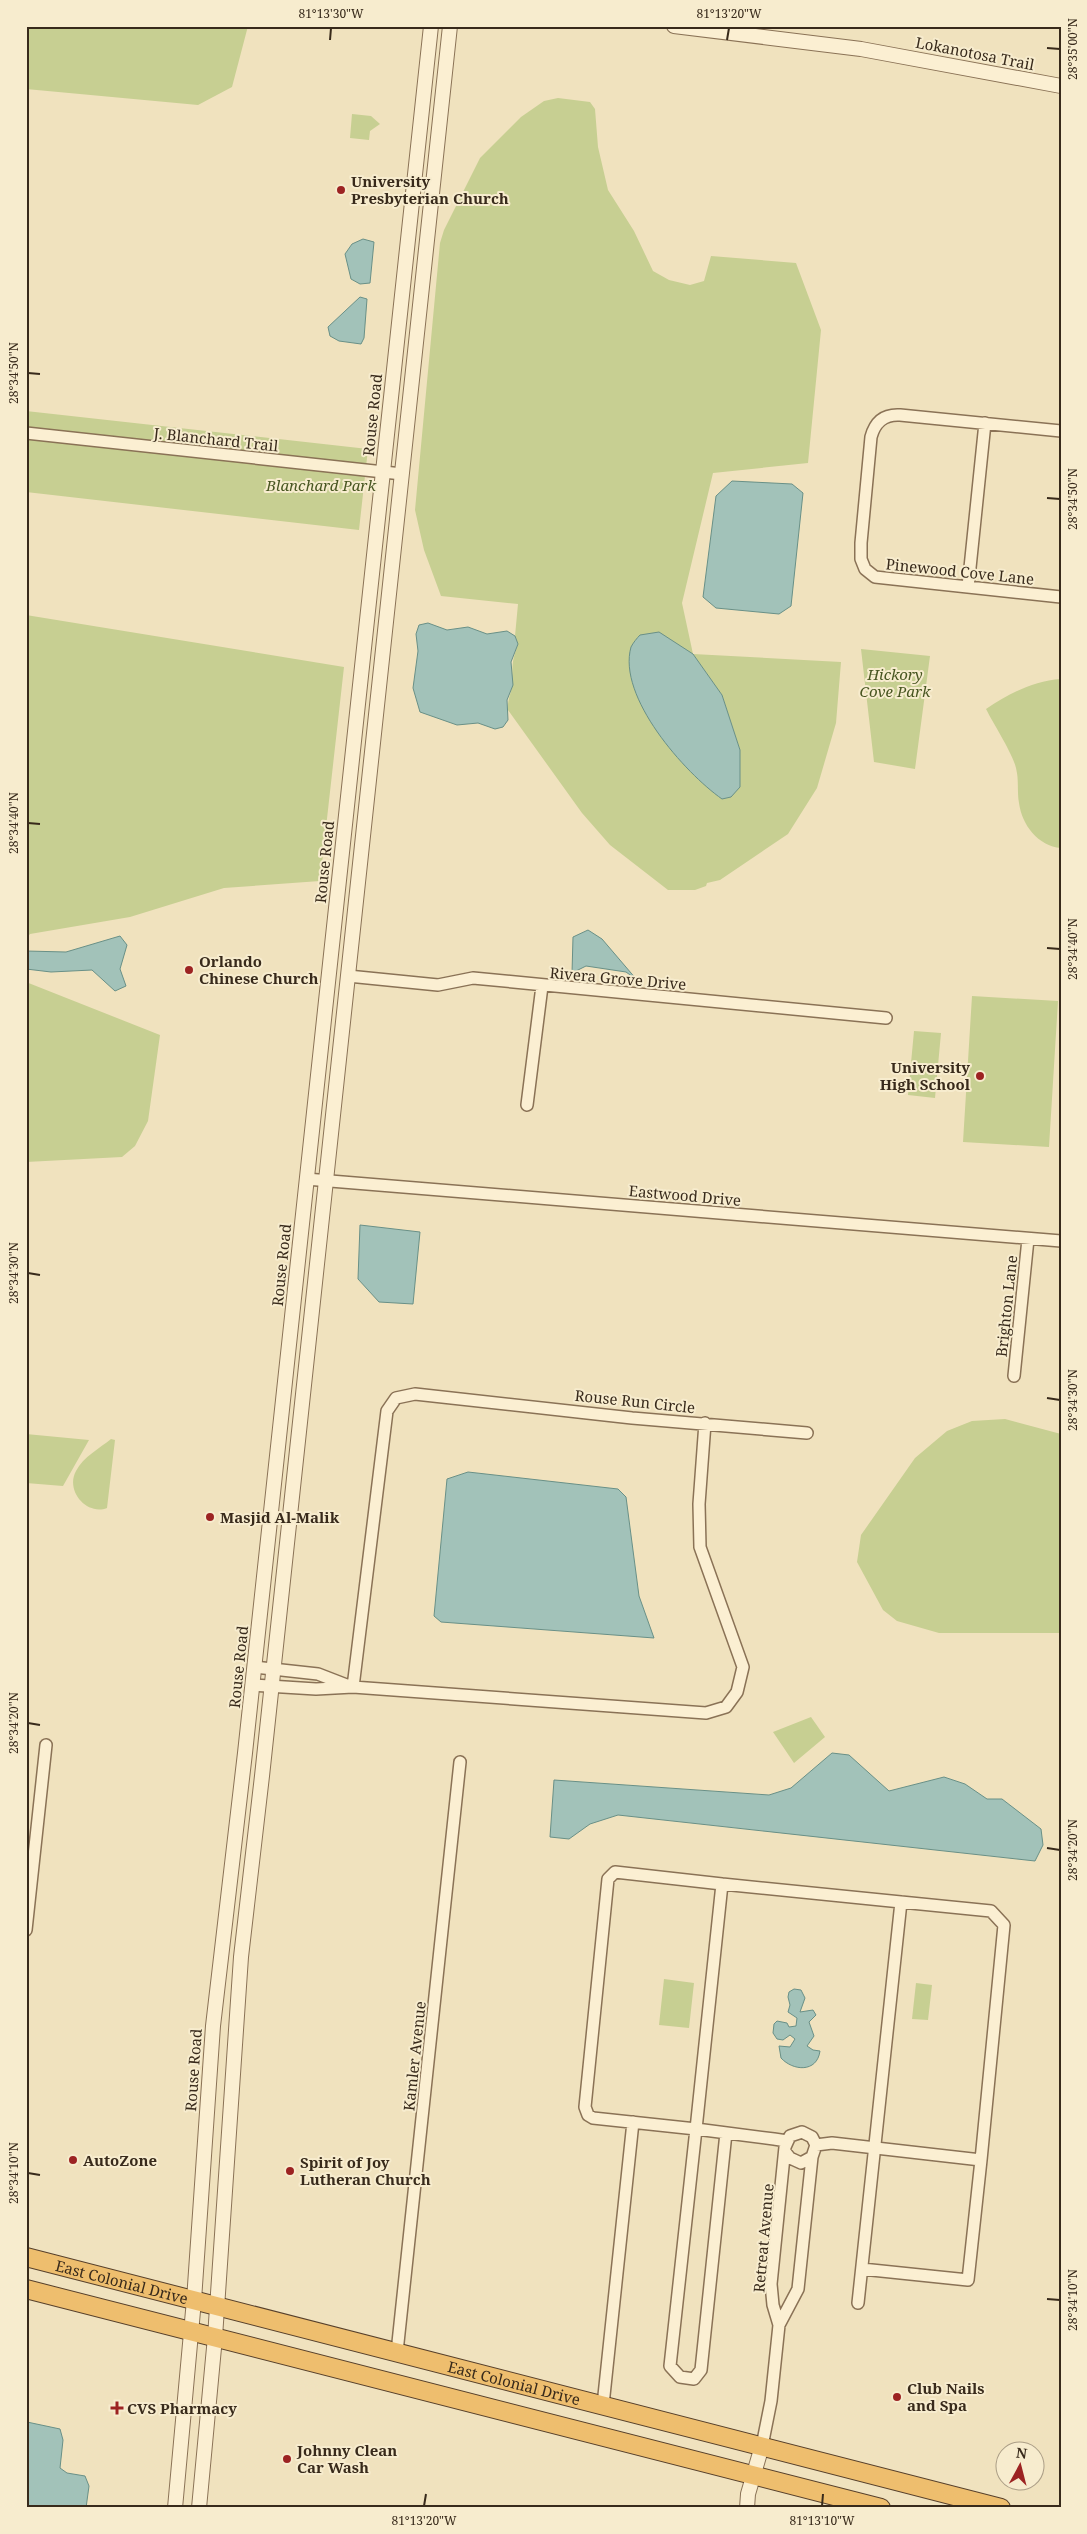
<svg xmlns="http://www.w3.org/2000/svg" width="1087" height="2534" font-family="'Noto Serif',serif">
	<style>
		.green { fill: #c7cf92; fill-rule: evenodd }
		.water { fill: #a2c2b9; stroke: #699087 }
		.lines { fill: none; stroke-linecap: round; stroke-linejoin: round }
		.minor-casing { stroke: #8a7256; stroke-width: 14 }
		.tertiary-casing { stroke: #8a7256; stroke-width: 16 }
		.trunk-casing { stroke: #57402b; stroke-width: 20 }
		.minor { stroke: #fbefd2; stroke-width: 11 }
		.tertiary { stroke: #fbefd2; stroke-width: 14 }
		.trunk { stroke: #eebe6e; stroke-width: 18 }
		.ticks { fill: none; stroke: #382a1b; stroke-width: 2 }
		.poi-dot { fill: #9c2322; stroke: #f7ecce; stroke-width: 2 }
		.labels { text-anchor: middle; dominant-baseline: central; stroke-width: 4; stroke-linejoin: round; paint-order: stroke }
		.street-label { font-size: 15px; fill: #382a1b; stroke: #f7ecce }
		.poi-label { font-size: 15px; font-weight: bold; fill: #382a1b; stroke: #f7ecce; text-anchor: start }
		.park-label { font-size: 15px; font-style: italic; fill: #485621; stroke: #f7ecce }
		.neatline { fill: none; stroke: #382a1b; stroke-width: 2 }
		.ticks-label { font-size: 12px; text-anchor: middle; fill: #382a1b }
	</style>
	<rect width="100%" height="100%" fill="#f0e2be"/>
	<path class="green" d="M 26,26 L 248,26 L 232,87 L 198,105 L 26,89 Z
		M 558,98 L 590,102 L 595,109 L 598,147 L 608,190 L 634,231 L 653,271 L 669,280 L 690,285 L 704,281 L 711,256 L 796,263 L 821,330 L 808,463 L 713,473 L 682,603 L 693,654 L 841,662 L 836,723 L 817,788 L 788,834 L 720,880 L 707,883 L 706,886 L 695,890 L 668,890 L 610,845 L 582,813 L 508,710 C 507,699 512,693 512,683 C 513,664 511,664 518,644 L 515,636 L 518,604 L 441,596 L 424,550 L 415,510 L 440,243 L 444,230 L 480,158 L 521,117 L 544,101 ZM 693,654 L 722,695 L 740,750 Z
		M 352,114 L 371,116 L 380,124 L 370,131 L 369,140 L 350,138 Z
		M 26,411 L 368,449 L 359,530 L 26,492 Z
		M 26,615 L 344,667 L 320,881 L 224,888 L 130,917 L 30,934 L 26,939 Z
		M 861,649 L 930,656 L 915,769 L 874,762 Z
		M 1061,679 L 1061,848 C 1038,846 1022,825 1019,803 C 1017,792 1019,779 1016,768 C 1012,752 994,725 986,709 C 1009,694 1032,681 1061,679 Z
		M 26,982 L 160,1035 L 148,1121 L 135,1146 L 122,1157 L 26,1162 Z
		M 972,996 L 1058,1001 L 1049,1147 L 963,1142 Z
		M 914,1031 L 941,1033 L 935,1098 L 908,1095 Z
		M 1005,1419 L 1061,1434 L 1061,1633 L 939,1633 L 897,1621 L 883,1610 L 857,1562 L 861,1535 L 915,1458 L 947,1431 L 972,1421 Z
		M 26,1434 L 89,1440 L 63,1486 L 26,1483 Z
		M 111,1439 L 115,1440 L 107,1508 C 87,1516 65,1491 76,1471 C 83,1457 100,1448 111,1439 Z
		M 811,1717 L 825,1737 L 794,1763 L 773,1732 Z
		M 664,1979 L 694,1983 L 689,2028 L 659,2025 Z
		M 916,1983 L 932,1985 L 928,2020 L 912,2019 Z"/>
	<path class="water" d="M 363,239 L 374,242 L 370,283 L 360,284 L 351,279 L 345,254 L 352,244 Z
		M 360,297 L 367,299 L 364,338 L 361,344 L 339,341 L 330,336 L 328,327 Z
		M 732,481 L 792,484 L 803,493 L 791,606 L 779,614 L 716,608 L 703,597 L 716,496 Z
		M 428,623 L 447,630 L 468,627 L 487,634 L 507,631 L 515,636 L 518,644 L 511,662 L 513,685 L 507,700 L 508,720 L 503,727 L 495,729 L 478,723 L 457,725 L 420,712 L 413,688 L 418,651 L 416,634 L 419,625 Z
		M 659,632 L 693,654 L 722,695 L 740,750 L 740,787 L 731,797 L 722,799 C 685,773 617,697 631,647 C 633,643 637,638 640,635 Z
		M 588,930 L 602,939 L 637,980 L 626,972 L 586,966 L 572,973 L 573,937 Z
		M 120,936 L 127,945 L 120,969 L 126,986 L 115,991 L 92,970 L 51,972 L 26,969 L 26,951 L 66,952 Z
		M 360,1225 L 420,1232 L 413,1304 L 379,1302 L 358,1279 Z
		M 468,1472 L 618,1489 L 626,1497 L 639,1596 L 654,1638 L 441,1622 L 434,1616 L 447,1479 Z
		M 832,1753 L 849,1755 L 889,1791 L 944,1777 L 965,1784 L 987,1799 L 1002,1799 L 1041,1829 L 1043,1845 L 1035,1861 L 618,1815 L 590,1824 L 569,1839 L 550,1837 L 554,1780 L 769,1795 L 791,1788 Z
		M 794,1989 L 801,1990 L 805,1998 L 800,2012 L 813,2010 L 816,2015 L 809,2022 L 814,2036 L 807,2046 L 813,2050 L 820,2051 C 817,2073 793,2071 781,2058 L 779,2046 L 790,2047 L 795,2039 L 790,2035 L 783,2040 L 777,2039 L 773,2033 L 774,2024 L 777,2021 L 787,2023 L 789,2027 L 796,2026 L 797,2018 L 788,2012 L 790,2005 L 788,1997 L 789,1992 Z
		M 27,2422 L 60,2429 L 63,2440 L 60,2468 L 67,2473 L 85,2476 L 89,2486 L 86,2508 L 26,2508 Z"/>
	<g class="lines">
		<g class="minor-casing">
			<path id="minor" d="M 1061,431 L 900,415 C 884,414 875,422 871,437 L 861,543 L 861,559 L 865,569 L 875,577 L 1061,597
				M 26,433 L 402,474
				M 968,587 L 985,423
				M 348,976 L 438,985 L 473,978 L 886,1018
				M 527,1105 L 542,986
				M 306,1179 L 1061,1241
				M 1014,1376 L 1028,1239
				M 254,1667 L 318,1674 L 349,1686
				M 252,1685 L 316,1689 L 353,1687 L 706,1713 L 726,1707 L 737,1692 L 743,1667 L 700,1547 L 699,1504 L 705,1423
				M 353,1687 L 387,1411 L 396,1398 L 415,1394 L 632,1418 L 807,1433
				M 722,1884 L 615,1872 L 608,1879 L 585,2107 L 588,2115 L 593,2118 L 696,2129 L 722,1884 L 901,1902 L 858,2303
				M 901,1902 L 991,1911 L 1004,1925 L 981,2160
				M 26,1930 L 46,1745
				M 726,2133 L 701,2370 L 694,2379 L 680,2377 L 670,2366 L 696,2129 L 774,2139 L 787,2141
				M 816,2145 L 832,2143 L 981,2160 L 968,2280 L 862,2269
				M 779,2325 L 798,2289 L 812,2157
				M 397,2352 L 460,1762
				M 603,2405 L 633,2122
				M 762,2446 L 771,2401 L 779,2325 L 773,2305 L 771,2284 L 785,2147 L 790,2136 L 802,2132 L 812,2137 L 816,2145 L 812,2157 L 801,2163 L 790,2158 L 786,2153"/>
		</g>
		<g class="tertiary-casing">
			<path id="tertiary" d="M 674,26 L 861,49 L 1061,86
				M 175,2508 L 194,2300 L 213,2026 L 245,1753 L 431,26
				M 199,2508 L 215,2337 L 241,1957 L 262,1776 L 450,26
				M 747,2508 L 748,2494 L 762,2446"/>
		</g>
		<g class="trunk-casing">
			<g id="trunk">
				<path id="s1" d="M 26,2257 L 1001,2508"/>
				<path d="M 26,2289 L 881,2508"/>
			</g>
		</g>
		<use href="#minor" class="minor"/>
		<use href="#tertiary" class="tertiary"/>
		<use href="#trunk" class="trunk"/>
	</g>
	<path class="ticks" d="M 330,40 L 331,28M 727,40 L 729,28M 1047,48 L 1060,49M 28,373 L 40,374M 1047,498 L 1060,499M 28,823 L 40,824M 1047,948 L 1060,949M 28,1273 L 40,1275M 1047,1398 L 1060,1400M 28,1723 L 40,1725M 1047,1848 L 1060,1850M 28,2173 L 40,2175M 1047,2299 L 1060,2300M 424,2506 L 426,2494M 822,2506 L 823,2494"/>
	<g class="poi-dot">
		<circle cx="341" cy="190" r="5"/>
		<circle cx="189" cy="970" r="5"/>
		<circle cx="980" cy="1076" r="5"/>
		<circle cx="210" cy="1517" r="5"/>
		<circle cx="73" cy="2160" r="5"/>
		<circle cx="290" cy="2171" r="5"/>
		<circle cx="897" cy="2397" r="5"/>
		<path d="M114.5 2400.5h5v5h5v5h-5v5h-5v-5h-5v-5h5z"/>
		<circle cx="287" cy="2459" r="5"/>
	</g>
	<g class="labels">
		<g class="street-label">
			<text transform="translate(975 53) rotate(11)">Lokanotosa Trail</text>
			<text transform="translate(372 415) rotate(-84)">Rouse Road</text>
			<text transform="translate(216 439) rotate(6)">J. Blanchard Trail</text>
			<text transform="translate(960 571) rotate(6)">Pinewood Cove Lane</text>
			<text transform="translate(324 862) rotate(-84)">Rouse Road</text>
			<text transform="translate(618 978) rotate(5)">Rivera Grove Drive</text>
			<text transform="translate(685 1195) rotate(5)">Eastwood Drive</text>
			<text transform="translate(281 1265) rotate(-84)">Rouse Road</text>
			<text transform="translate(1006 1306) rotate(-84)">Brighton Lane</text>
			<text transform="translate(635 1401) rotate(6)">Rouse Run Circle</text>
			<text transform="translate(238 1667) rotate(-84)">Rouse Road</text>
			<text transform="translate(414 2056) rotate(-84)">Kamler Avenue</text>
			<text transform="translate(193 2070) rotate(-86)">Rouse Road</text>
			<text transform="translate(763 2238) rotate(-85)">Retreat Avenue</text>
			<text stroke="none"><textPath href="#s1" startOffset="99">East Colonial Drive</textPath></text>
			<text stroke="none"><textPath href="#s1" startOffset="504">East Colonial Drive</textPath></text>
		</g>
		<g class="poi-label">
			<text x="351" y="181">University<tspan x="351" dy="17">Presbyterian Church</tspan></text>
			<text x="199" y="961">Orlando<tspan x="199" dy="17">Chinese Church</tspan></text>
			<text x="970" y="1067" text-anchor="end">University<tspan x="970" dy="17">High School</tspan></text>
			<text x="220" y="1517">Masjid Al-Malik</text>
			<text x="83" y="2160">AutoZone</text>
			<text x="300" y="2162">Spirit of Joy<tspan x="300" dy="17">Lutheran Church</tspan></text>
			<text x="907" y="2388">Club Nails<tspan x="907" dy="17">and Spa</tspan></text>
			<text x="127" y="2408">CVS Pharmacy</text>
			<text x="297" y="2450">Johnny Clean<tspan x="297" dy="17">Car Wash</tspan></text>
		</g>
		<g class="park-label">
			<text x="321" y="485">Blanchard Park</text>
			<text x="895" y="674">Hickory<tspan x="895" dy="17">Cove Park</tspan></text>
		</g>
	</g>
	<rect width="1087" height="2534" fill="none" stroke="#f7ecce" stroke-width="55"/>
	<g transform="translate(1020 2466) rotate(7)"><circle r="24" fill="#f7ecce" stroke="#ab9e86"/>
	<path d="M0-4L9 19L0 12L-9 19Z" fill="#9c2322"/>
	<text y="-8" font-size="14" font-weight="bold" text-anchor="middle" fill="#382a1b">N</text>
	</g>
	<rect x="28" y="28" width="1032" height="2478" class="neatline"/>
	<g class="ticks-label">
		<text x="331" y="18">81°13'30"W</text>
		<text x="729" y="18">81°13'20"W</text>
		<text transform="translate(1073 49) rotate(-90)" y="4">28°35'00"N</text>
		<text transform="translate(14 373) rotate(-90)" y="4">28°34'50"N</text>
		<text transform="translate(1073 499) rotate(-90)" y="4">28°34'50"N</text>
		<text transform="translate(14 823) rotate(-90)" y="4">28°34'40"N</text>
		<text transform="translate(1073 949) rotate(-90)" y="4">28°34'40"N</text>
		<text transform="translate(14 1273) rotate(-90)" y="4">28°34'30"N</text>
		<text transform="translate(1073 1400) rotate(-90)" y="4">28°34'30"N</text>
		<text transform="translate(14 1723) rotate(-90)" y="4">28°34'20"N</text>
		<text transform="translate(1073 1850) rotate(-90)" y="4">28°34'20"N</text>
		<text transform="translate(14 2173) rotate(-90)" y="4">28°34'10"N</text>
		<text transform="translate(1073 2300) rotate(-90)" y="4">28°34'10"N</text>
		<text x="424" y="2525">81°13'20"W</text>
		<text x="822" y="2525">81°13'10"W</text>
	</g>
</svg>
